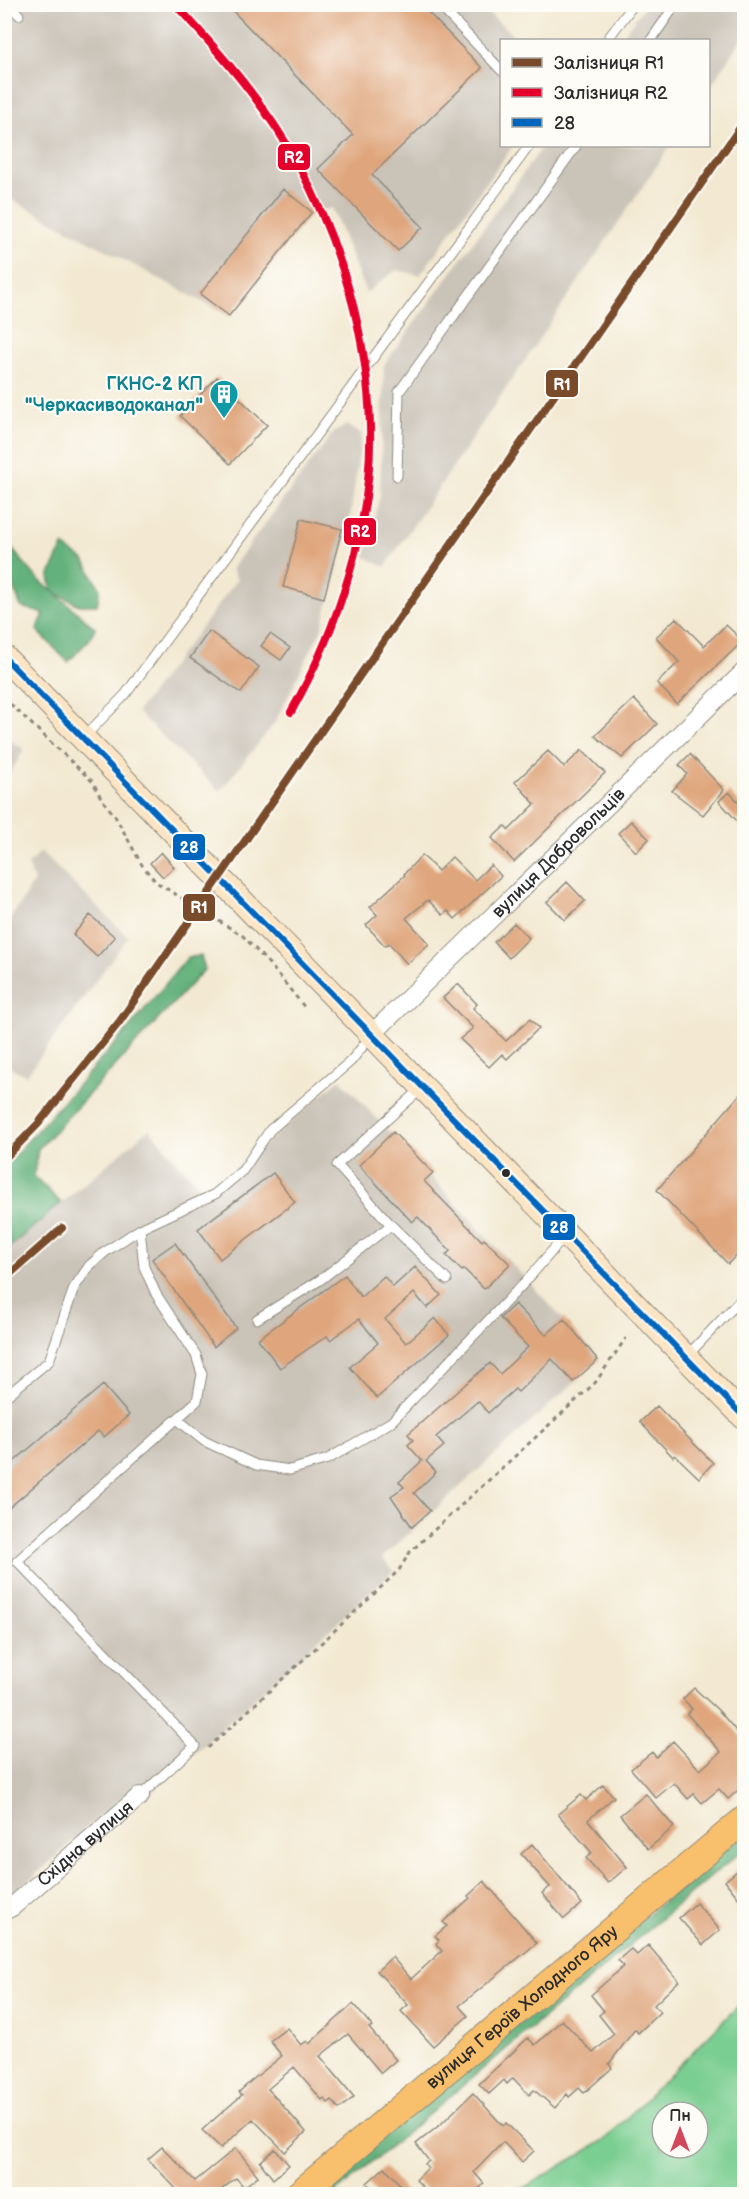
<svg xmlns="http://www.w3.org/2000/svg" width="749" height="2199" font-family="'Balsamiq Sans',sans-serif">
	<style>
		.industrial { fill: #cac3b8 }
		.green { fill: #7ace91; stroke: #527c5e; stroke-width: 1.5; fill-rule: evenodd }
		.forest { fill: #63b17b; stroke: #476e53; stroke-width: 1.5 }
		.building { fill: #dfa67d }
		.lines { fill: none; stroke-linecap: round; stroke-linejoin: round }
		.lane-casing { stroke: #8f8a7e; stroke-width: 11 }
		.street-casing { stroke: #8f8a7e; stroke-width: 20 }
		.secondary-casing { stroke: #8f8a7e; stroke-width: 26 }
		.primary-casing { stroke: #8f8a7e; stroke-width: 29 }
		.path { stroke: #8f8a7e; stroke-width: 3; stroke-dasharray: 4.5 4.5; stroke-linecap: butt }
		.lane { stroke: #fff; stroke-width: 9 }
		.street { stroke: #fff; stroke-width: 18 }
		.secondary { stroke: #fce5c4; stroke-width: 24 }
		.primary { stroke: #f8bf6c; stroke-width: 27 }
		.bus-1-casing { stroke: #fdfcf7; stroke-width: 10 }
		.bus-1 { stroke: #0065bd; stroke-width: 6 }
		.rail-1-casing { stroke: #fdfcf7; stroke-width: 12 }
		.rail-2-casing { stroke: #fdfcf7; stroke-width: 12 }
		.rail-1 { stroke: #7a4b2a; stroke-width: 8 }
		.rail-2 { stroke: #e4002b; stroke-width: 8 }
		.bus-dot { fill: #2b2b2b; stroke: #fdfcf7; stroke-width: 2 }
		.labels { text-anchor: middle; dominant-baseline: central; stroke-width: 4.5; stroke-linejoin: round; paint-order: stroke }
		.culture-label { font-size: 18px; font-weight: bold; fill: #0d838f; stroke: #fdfcf7; text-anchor: end }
		.street-label { font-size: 18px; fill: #2b2b2b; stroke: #fdfcf7 }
		.line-badge { stroke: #fdfcf7; stroke-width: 2 }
		.badge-label { font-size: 16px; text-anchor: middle; font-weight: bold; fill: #fff }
	</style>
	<rect width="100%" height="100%" fill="#fdfcf7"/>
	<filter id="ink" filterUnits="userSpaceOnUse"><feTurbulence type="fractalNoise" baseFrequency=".0167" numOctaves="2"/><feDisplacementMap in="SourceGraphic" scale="12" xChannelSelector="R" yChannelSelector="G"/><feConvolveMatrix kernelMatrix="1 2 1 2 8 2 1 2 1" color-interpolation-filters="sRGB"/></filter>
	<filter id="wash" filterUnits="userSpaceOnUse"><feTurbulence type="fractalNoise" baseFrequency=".008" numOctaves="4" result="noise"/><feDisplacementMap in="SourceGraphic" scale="24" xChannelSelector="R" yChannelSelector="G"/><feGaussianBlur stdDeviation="1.35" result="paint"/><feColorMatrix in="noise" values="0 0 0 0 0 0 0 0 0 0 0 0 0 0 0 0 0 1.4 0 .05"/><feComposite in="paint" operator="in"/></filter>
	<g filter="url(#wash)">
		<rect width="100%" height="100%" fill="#f3e9d2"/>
		<path class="industrial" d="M 4,5 L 480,5 L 518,40 L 502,40 L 502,146 L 513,146 L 420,275 L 396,270 L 366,293 L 332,208 L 312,212 L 229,316 L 5,196 Z
			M 646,5 L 744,5 L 744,35 L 709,89 L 708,40 L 619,40 Z
			M 543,146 L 670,146 L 385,567 L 365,557 L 380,496 L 384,365 Z
			M 347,425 L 362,434 L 349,525 L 321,630 L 274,724 L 220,791 L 137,712 L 237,580 L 232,568 L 333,433 Z
			M 5,738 L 24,749 L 5,782 Z
			M 41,852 L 128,937 L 26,1076 L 5,1064 L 4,929 L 34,882 L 28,864 Z
			M 340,1079 L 600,1359 L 382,1558 L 393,1571 L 145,1799 L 133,1789 L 103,1813 L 5,1903 L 5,1251 L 149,1129 L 206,1194 Z"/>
		<path class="green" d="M 744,2000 L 744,2194 L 514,2194 L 606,2139 ZM 662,2112 L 698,2112 L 698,2148 L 662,2148 Z"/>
		<path class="forest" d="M 5,541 L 38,579 L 52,591 L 49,577 L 63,546 L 84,560 L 100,589 L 97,605 L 79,605 L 54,592 L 95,628 L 88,641 L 68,662 L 37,630 L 44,614 L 21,607 L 9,576 L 5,576 Z
			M 201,956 L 205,969 L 38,1149 L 34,1176 L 61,1203 L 5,1251 L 5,1166 L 130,1027 L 188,957 Z
			M 744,1834 L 744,1849 L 334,2194 L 314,2194 Z"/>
		<g id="blocks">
			<path class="building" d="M 226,4 L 420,4 L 482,68 L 372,175 L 423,227 L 398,251 L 318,169 L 353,135 Z
				M 283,189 L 312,212 L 229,316 L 200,294 Z
				M 217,377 L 267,425 L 230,464 L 180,416 Z
				M 301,519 L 342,529 L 324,598 L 283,587 Z
				M 676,618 L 704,646 L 726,625 L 743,641 L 677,704 L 657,683 L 679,662 L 656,637 Z
				M 209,631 L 259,667 L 241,693 L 190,658 Z
				M 270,634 L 290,648 L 281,660 L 261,646 Z
				M 634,699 L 657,724 L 622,758 L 595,736 Z
				M 582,750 L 605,773 L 514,862 L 492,838 L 505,826 L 509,830 L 535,804 L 515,782 L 548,751 L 564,767 Z
				M 690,754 L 724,790 L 703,815 L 672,791 L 687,774 L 679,765 Z
				M 729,792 L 744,808 L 744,814 L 737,821 L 719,801 Z
				M 631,821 L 649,839 L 636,852 L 618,833 Z
				M 161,852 L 174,867 L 163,877 L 150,863 Z
				M 422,855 L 438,871 L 452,857 L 475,880 L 491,865 L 501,876 L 455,919 L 448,911 L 443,915 L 428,900 L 406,918 L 429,944 L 407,964 L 389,943 L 385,946 L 366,925 L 377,915 L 370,907 L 405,875 L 404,874 Z
				M 567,882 L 585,901 L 565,920 L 547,902 Z
				M 90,915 L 115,937 L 97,957 L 73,935 Z
				M 514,923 L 529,938 L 509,958 L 494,942 Z
				M 458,984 L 477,1004 L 473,1008 L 506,1041 L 530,1019 L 539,1028 L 507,1059 L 502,1054 L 489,1067 L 460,1039 L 473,1028 L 443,998 Z
				M 744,1090 L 744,1247 L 728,1264 L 657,1190 Z
				M 393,1132 L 433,1173 L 424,1181 L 482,1241 L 484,1239 L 510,1264 L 484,1289 L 464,1269 L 462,1271 L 446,1255 L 450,1251 L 418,1217 L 412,1222 L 359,1165 Z
				M 273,1173 L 295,1202 L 220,1259 L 198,1229 Z
				M 175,1243 L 236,1328 L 214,1347 L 152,1259 Z
				M 415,1267 L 441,1295 L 427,1308 L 414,1293 L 385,1319 L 406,1343 L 435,1318 L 449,1335 L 377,1398 L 350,1367 L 378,1343 L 359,1319 L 330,1340 L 327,1336 L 280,1368 L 258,1339 L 345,1275 L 361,1297 L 384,1276 L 393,1287 Z
				M 515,1304 L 546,1335 L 564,1319 L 598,1360 L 573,1382 L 552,1359 L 518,1392 L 515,1389 L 488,1413 L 478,1401 L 436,1437 L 444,1446 L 426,1461 L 436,1472 L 414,1493 L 430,1511 L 412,1527 L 391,1496 L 404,1487 L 399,1482 L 422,1461 L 408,1445 L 413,1440 L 408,1434 L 490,1363 L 500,1374 L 528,1347 L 500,1318 Z
				M 103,1385 L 129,1415 L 104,1437 L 98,1431 L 4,1512 L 4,1470 Z
				M 657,1406 L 713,1463 L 699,1478 L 675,1455 L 673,1457 L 640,1422 Z
				M 694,1688 L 719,1711 L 744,1740 L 744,1785 L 728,1799 L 719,1789 L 702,1803 L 694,1794 L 688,1799 L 674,1783 L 656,1798 L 631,1769 L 652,1752 L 656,1757 L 673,1741 L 700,1770 L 721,1752 L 687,1714 L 692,1709 L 683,1699 Z
				M 603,1785 L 614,1797 L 588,1820 L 627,1867 L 608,1883 L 586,1858 L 592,1853 L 558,1814 L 581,1795 L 586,1800 Z
				M 646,1794 L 674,1827 L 648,1849 L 620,1815 Z
				M 532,1844 L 582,1904 L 564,1919 L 542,1893 L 550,1887 L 521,1854 Z
				M 744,1865 L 744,1905 L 725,1881 Z
				M 484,1881 L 537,1943 L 459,2006 L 468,2016 L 433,2046 L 401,2011 L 408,2005 L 377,1971 L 392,1957 L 411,1979 L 442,1951 L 436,1944 L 439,1940 L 435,1936 L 447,1926 L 443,1922 L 470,1898 L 468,1896 Z
				M 696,1903 L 720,1930 L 703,1945 L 679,1918 Z
				M 648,1945 L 679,1981 L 654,2005 L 660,2012 L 638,2033 L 635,2029 L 609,2064 L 612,2068 L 584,2093 L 579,2088 L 569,2097 L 567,2094 L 555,2108 L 534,2090 L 529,2095 L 513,2078 L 507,2084 L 504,2080 L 489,2094 L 479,2084 L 528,2038 L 535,2045 L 562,2020 L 593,2053 L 614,2034 L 599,2015 L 604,2011 L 591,1995 L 624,1966 L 618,1960 L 631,1949 L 637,1955 Z
				M 353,2004 L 372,2026 L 369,2028 L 396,2060 L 381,2073 L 348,2034 L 320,2056 L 354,2097 L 339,2109 L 332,2100 L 328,2103 L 324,2098 L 322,2100 L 294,2067 L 268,2089 L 306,2132 L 285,2152 L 253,2119 L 221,2148 L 202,2130 L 242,2095 L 239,2092 L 251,2081 L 282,2056 L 270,2041 L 287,2028 L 301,2045 L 307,2041 L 309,2044 Z
				M 473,2093 L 503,2126 L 506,2123 L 534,2151 L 522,2162 L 503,2142 L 474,2172 L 484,2184 L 473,2194 L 430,2194 L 416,2180 L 428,2168 L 425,2164 L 429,2161 L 416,2144 L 441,2124 Z
				M 162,2147 L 195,2181 L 236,2148 L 258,2176 L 244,2187 L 236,2178 L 216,2194 L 178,2194 L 180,2193 L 148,2159 Z
				M 275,2149 L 289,2165 L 273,2179 L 260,2162 Z
				M 385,2167 L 408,2194 L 376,2194 L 367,2183 Z"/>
		</g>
	</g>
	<g filter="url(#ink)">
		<use href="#blocks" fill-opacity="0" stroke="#8f8a7e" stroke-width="1.5"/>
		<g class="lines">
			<g class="lane-casing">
				<path id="lane" d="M 9,4 L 19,15
					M 438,4 L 502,71
					M 607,40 L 634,4
					M 651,40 L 676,4
					M 397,476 L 399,392 L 576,146
					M 84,737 L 125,695 L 529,146
					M 391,1225 L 447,1280
					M 257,1319 L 320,1280 L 391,1225 L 337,1165 L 422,1088
					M 686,1357 L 744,1296
					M 4,1398 L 49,1361 L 74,1288 L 89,1266 L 105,1252 L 140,1229 L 215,1194 L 243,1170 L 270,1130 L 351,1061 L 371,1036
					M 177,1419 L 204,1441 L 256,1465 L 290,1470 L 328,1459 L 391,1422 L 526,1281 L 565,1236
					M 140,1796 L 195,1746 L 17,1561 L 197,1401 L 202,1374 L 196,1355 L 156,1294 L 144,1267 L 140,1229"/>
			</g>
			<g class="street-casing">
				<g id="street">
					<path id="s1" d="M 372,1034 L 744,672"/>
					<path id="s2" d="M 4,1911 L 12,1907 L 140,1796"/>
				</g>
			</g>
			<g class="secondary-casing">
				<path id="secondary" d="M 4,657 L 744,1417"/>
			</g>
			<g class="primary-casing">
				<g id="primary">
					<path id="s3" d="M 299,2194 L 744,1820"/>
				</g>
			</g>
			<path class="path" d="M 4,698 L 93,782 L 101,798 L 115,816 L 142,865 L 156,882 L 243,936 L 271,966 L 306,1009
				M 208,1748 L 373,1595 L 399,1570 L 410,1552 L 595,1383 L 626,1338"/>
			<use href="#lane" class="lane"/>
			<use href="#street" class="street"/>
			<use href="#secondary" class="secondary"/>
			<use href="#primary" class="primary"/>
			<g class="bus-1-casing">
				<path id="bus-1" d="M 4,657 L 744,1417"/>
			</g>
			<use href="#bus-1" class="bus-1"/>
			<g class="rail-1-casing">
				<path id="rail-1" d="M 4,1159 L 38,1124 L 120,1021 L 744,122
					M 4,1279 L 62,1228"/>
			</g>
			<g class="rail-2-casing">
				<path id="rail-2" d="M 175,4 C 221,54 267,106 299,166 C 341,245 368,336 370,426 C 373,523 338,629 291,712"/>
			</g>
			<use href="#rail-1" class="rail-1"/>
			<use href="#rail-2" class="rail-2"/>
		</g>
	</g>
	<defs>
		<g id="building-pin" transform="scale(1.5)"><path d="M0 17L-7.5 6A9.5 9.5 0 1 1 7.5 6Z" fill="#0f9aa8" stroke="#fdfcf7"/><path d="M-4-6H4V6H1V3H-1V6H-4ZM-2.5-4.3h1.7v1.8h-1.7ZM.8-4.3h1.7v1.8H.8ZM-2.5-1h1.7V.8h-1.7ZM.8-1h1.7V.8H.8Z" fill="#fff"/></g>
	</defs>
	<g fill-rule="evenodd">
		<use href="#building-pin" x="224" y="394"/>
	</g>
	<circle class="bus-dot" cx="506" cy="1173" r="5"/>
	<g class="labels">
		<g class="culture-label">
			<text x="203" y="384">ГКНС-2 КП<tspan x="203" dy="21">"Черкасиводоканал"</tspan></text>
		</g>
		<g class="street-label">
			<text stroke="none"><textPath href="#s1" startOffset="260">вулиця Добровольців</textPath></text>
			<text stroke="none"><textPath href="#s2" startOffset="106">Східна вулиця</textPath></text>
			<text stroke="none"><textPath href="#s3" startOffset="291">вулиця Героїв Холодного Яру</textPath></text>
		</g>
	</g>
	<g class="line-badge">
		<rect x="277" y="143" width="34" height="28" rx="6" fill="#e4002b"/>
		<rect x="545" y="369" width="34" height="29" rx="6" fill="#7a4b2a"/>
		<rect x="343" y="517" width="34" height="29" rx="6" fill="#e4002b"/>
		<rect x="172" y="833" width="34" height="28" rx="6" fill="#0065bd"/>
		<rect x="182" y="893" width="34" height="29" rx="6" fill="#7a4b2a"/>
		<rect x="542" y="1213" width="34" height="28" rx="6" fill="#0065bd"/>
	</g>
	<g class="badge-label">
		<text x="294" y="163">R2</text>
		<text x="562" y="390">R1</text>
		<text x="360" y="537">R2</text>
		<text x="189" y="853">28</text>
		<text x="199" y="913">R1</text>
		<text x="559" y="1233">28</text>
	</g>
	<rect width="749" height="2199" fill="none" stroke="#fdfcf7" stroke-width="24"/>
	<rect x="500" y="39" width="210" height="108" fill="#fdfcf7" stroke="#a9a8a5" stroke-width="1.5"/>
	<rect x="512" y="58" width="30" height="9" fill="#7a4b2a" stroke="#a9a8a5" stroke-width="1.5"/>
	<text x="554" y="69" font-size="18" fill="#2b2b2b">Залізниця R1</text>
	<rect x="512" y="88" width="30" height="9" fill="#e4002b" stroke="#a9a8a5" stroke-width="1.5"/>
	<text x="554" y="99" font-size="18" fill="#2b2b2b">Залізниця R2</text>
	<rect x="512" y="118" width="30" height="9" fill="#0065bd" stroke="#a9a8a5" stroke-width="1.5"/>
	<text x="554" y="129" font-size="18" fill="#2b2b2b">28</text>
	<g transform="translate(680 2130)"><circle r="28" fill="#fdfcf7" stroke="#a9a8a5" stroke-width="1.5"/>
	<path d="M0-4.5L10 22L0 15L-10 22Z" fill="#d1495b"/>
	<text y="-9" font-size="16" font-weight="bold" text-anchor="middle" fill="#2b2b2b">Пн</text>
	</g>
</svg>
